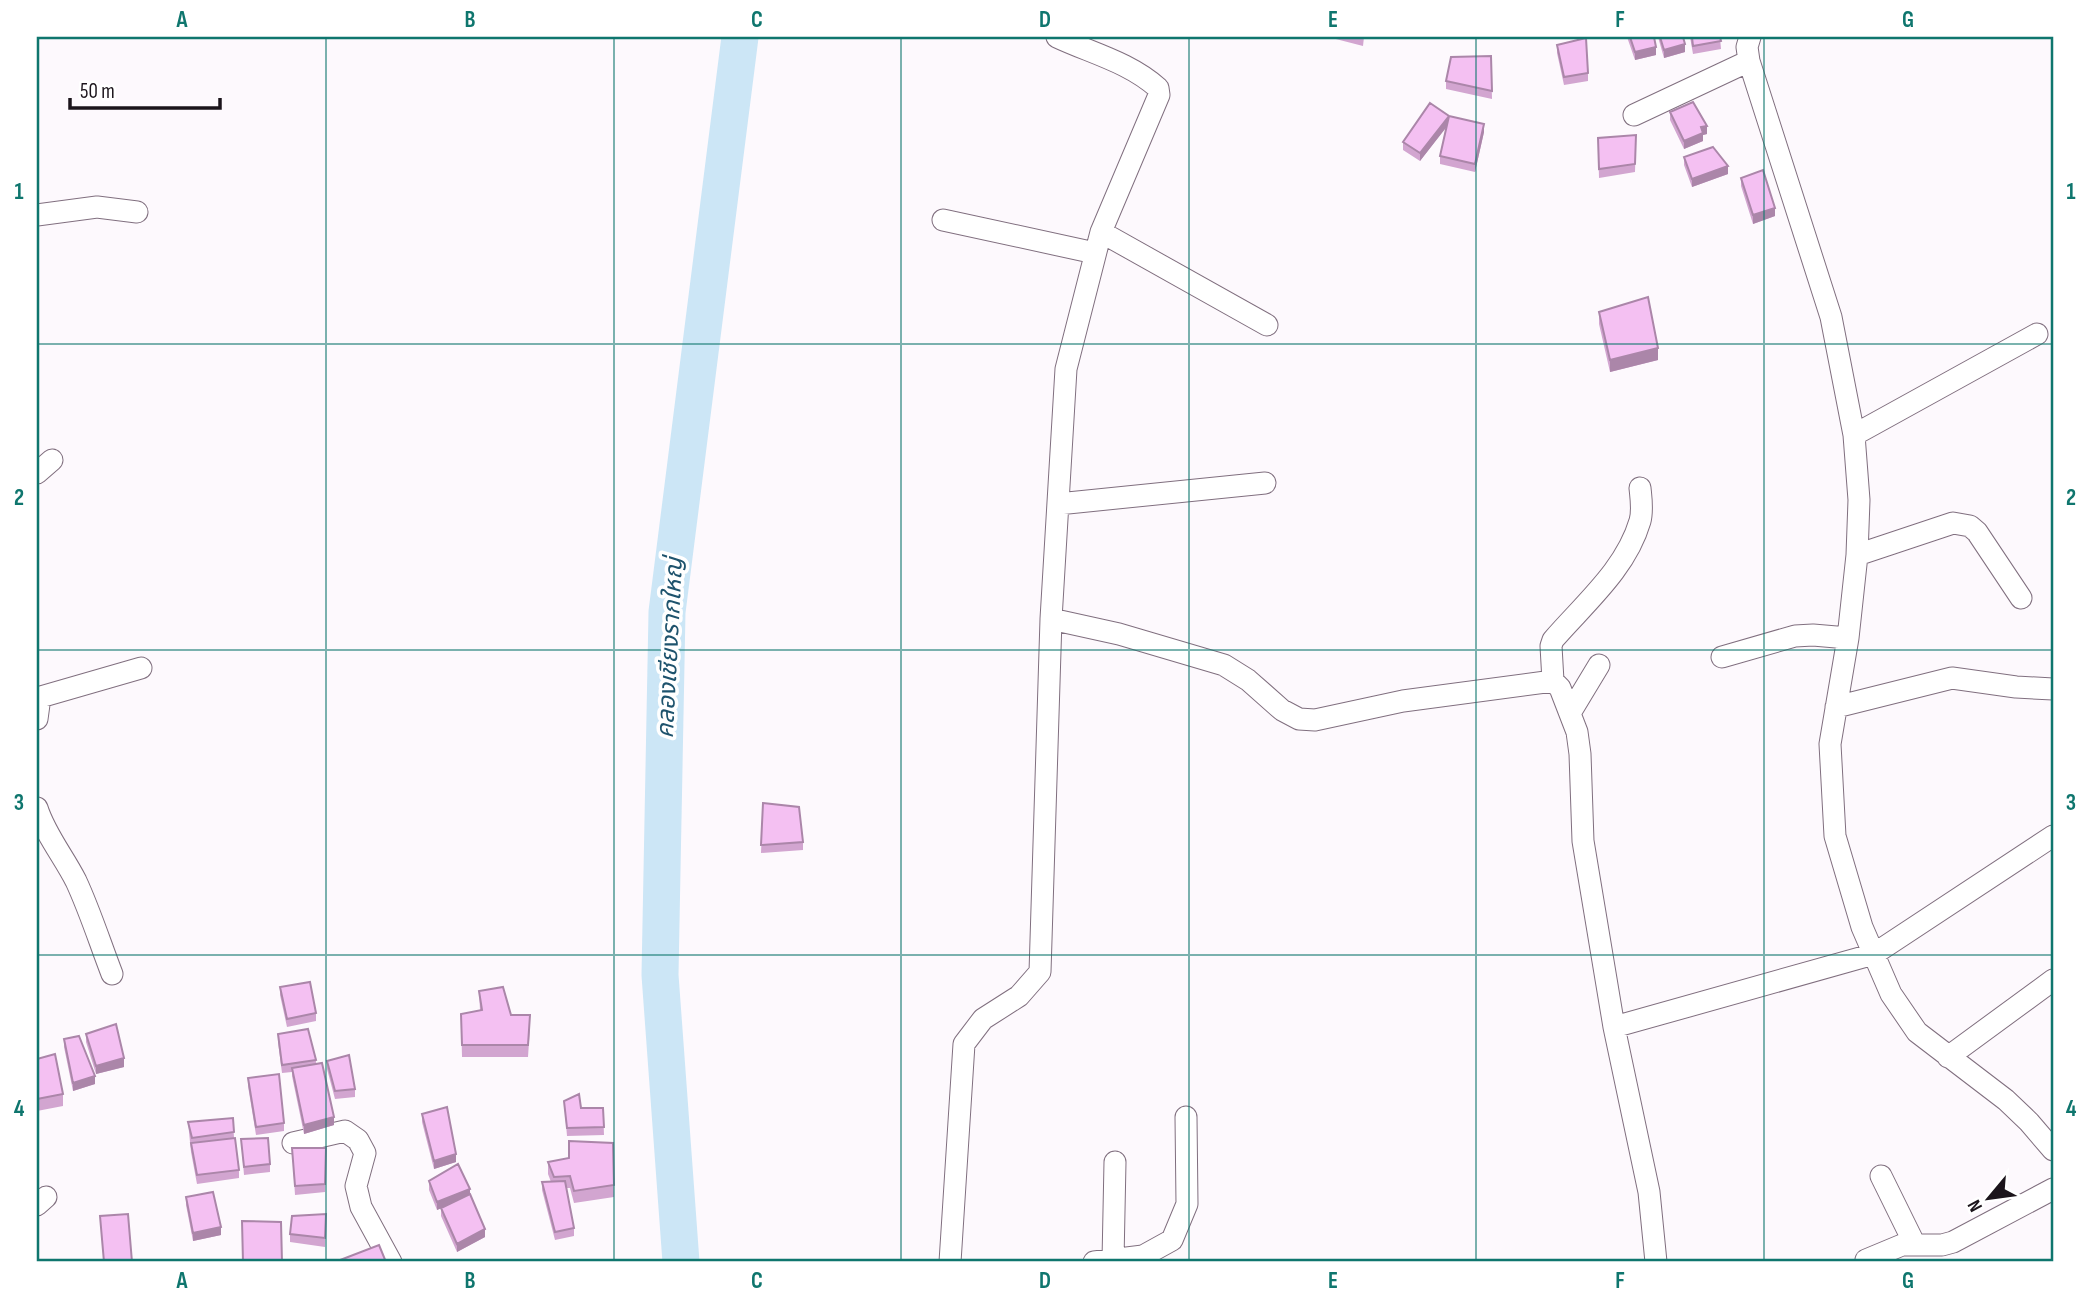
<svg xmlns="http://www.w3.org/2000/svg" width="2090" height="1299" font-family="'Sofia Sans Condensed','Noto Sans Thai',sans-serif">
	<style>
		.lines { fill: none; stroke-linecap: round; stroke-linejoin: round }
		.river { stroke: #cce6f6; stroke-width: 37 }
		.minor-casing { stroke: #806f7f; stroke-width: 23 }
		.minor { stroke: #fff; stroke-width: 21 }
		.wall { fill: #d2a5d0 }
		.shaded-wall { fill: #ab86a9 }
		.building { fill: #f4c0f2; stroke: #ab86a9; stroke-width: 2 }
		.grid { fill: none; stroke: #0f766e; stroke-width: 2; stroke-opacity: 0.55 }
		.labels { text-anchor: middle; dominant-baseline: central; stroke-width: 7; stroke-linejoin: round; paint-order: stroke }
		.water-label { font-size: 24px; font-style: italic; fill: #1e536d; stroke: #fff }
		.neatline { fill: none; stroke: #0f766e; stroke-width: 2.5 }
		.grid-label { font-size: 23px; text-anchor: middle; font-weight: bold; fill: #0f766e }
	</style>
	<rect width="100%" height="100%" fill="#fdf9fd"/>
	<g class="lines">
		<path class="river" d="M 681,1262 L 660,975 L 667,612 L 740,37"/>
		<g class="minor-casing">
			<path id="minor" d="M 1750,37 L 1747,47 L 1749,61 L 1831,317 L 1854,435 L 1859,500 L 1857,555 L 1848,638 L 1830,744 L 1835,836 L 1862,927 L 1891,994 L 1917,1032 L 2006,1100 L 2029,1122 L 2053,1150
				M 1634,115 L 1749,61
				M 37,215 L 97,207 L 137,212
				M 943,220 L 1095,253
				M 1101,232 L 1267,325
				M 1854,435 L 2037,334
				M 37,473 L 52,460
				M 1058,504 L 1265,483
				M 1857,555 L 1953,523 L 1970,526 L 1977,532 L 2021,598
				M 1051,619 L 1119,634 L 1224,665 L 1248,680 L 1282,710 L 1299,719 L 1315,720 L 1403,701 L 1553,681 L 1560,688 L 1577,732 L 1580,754 L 1583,841 L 1614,1027 L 1874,954 L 2053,836
				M 1722,657 L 1795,636 L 1813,635 L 1848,638
				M 1553,681 L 1551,646 L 1553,640 C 1585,603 1626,569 1640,521 C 1643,510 1641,498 1640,488
				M 37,698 L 141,668
				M 1836,707 L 1952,678 L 2016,687 L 2053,689
				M 1570,713 L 1599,665
				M 37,719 L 40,697
				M 37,808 C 45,834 64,857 76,881 C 90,911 100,943 112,974
				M 1614,1027 L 1649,1192 L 1656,1262
				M 1948,1057 L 2053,980
				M 293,1143 L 345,1131 L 358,1140 L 365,1153 L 356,1186 L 361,1207 L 391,1262
				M 1881,1176 L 1915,1245
				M 37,1205 L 46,1197
				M 1113,1260 L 1115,1162
				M 1866,1260 L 1902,1245 L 1942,1245 L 1953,1242 L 2053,1189
				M 950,1262 L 964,1044 L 983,1019 L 1019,996 L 1040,972 L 1051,619 L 1066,369 L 1101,232 L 1159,95 L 1158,88 C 1129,62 1091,53 1057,37
				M 1094,1262 L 1143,1256 L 1172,1240 L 1187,1204 L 1186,1117"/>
		</g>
		<use href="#minor" class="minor"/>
	</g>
	<path class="wall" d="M 1328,37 L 1364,37 L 1363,46 Z
		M 1627,37 L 1654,37 L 1656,55 L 1635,60 Z
		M 1658,37 L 1683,37 L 1685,52 L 1664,58 Z
		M 1690,37 L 1720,37 L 1721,49 L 1693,54 Z
		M 1557,45 L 1588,73 L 1588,81 L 1564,85 L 1557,53 Z
		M 1491,56 L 1492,99 L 1446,89 L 1446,81 Z
		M 1670,112 L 1707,134 L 1703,135 L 1703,141 L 1684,149 L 1670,120 Z
		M 1449,116 L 1484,132 L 1475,172 L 1440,164 L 1440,156 L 1446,127 L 1420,161 L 1403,150 L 1403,142 Z
		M 1636,135 L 1635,172 L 1599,178 L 1598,138 Z
		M 1684,157 L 1728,174 L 1692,187 L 1684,165 Z
		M 1741,178 L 1775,216 L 1753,224 L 1741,186 Z
		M 1599,312 L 1658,360 L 1610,372 L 1599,324 Z
		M 763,803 L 803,842 L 803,850 L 761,853 Z
		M 280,987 L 316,1013 L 316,1021 L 287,1027 L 280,995 Z
		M 479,991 L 511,1015 L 530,1027 L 528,1057 L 462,1057 L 461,1014 L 480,1010 Z
		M 86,1034 L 124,1067 L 96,1074 L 86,1042 Z
		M 278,1034 L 316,1060 L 316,1064 L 334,1125 L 304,1134 L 292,1076 L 292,1072 L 282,1073 L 278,1042 Z
		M 64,1039 L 95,1084 L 73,1091 L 64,1047 Z
		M 37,1059 L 63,1094 L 63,1106 L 37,1111 Z
		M 327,1061 L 355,1089 L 355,1097 L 335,1099 L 327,1069 Z
		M 248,1078 L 284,1123 L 284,1131 L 256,1135 L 248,1086 Z
		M 564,1101 L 581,1108 L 603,1108 L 604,1135 L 567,1136 Z
		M 422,1114 L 456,1162 L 434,1169 L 422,1122 Z
		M 233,1118 L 234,1138 L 239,1170 L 239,1178 L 197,1184 L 191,1152 L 188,1122 Z
		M 241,1139 L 270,1164 L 270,1172 L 244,1175 Z
		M 613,1143 L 614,1197 L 574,1203 L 570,1188 L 566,1188 L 574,1228 L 574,1236 L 555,1240 L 542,1190 L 542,1182 L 551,1182 L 548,1174 L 548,1162 L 569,1158 Z
		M 292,1148 L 326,1148 L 325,1192 L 295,1195 Z
		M 429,1181 L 470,1194 L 485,1237 L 457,1252 L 441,1216 L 441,1208 L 437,1210 L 429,1190 Z
		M 186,1197 L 221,1235 L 193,1241 L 186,1205 Z
		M 326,1214 L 325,1247 L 290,1242 L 290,1234 Z"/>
	<path class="shaded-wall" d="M 1685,44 L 1685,52 L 1664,58 L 1664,50 Z
		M 1656,47 L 1656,55 L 1635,60 L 1635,52 Z
		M 1449,116 L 1449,124 L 1420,161 L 1420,153 Z
		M 1484,124 L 1484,132 L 1475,172 L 1475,164 Z
		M 1707,126 L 1707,134 L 1703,135 L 1703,141 L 1684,149 L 1684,141 L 1701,127 Z
		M 1728,166 L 1728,174 L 1692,187 L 1692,179 Z
		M 1775,208 L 1775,216 L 1753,224 L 1753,215 Z
		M 1658,348 L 1658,360 L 1610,372 L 1610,360 Z
		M 124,1058 L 124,1067 L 96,1074 L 96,1066 Z
		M 95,1076 L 95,1084 L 73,1091 L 73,1083 Z
		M 334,1117 L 334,1125 L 304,1134 L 304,1125 Z
		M 456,1154 L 456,1162 L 434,1169 L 434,1161 Z
		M 470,1189 L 470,1197 L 437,1210 L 437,1202 Z
		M 221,1227 L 221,1235 L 193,1241 L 193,1233 Z
		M 485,1229 L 485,1237 L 457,1252 L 457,1244 Z"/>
	<path class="building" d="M 1630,37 L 1654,37 L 1656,47 L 1635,52 Z
		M 1660,37 L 1683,37 L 1685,44 L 1664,50 Z
		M 1692,37 L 1720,37 L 1721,41 L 1693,46 Z
		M 1586,38 L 1588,73 L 1564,77 L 1557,45 Z
		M 1491,56 L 1492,91 L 1446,81 L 1451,57 Z
		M 1693,102 L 1707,126 L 1701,127 L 1703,133 L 1684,141 L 1670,112 Z
		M 1430,103 L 1449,116 L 1420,153 L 1403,142 Z
		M 1449,116 L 1484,124 L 1475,164 L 1440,156 Z
		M 1636,135 L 1635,164 L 1599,169 L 1598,138 Z
		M 1713,147 L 1728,166 L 1692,179 L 1684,157 Z
		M 1763,170 L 1775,208 L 1753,215 L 1741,178 Z
		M 1648,297 L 1658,348 L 1610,360 L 1599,312 Z
		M 763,803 L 799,807 L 803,842 L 761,845 Z
		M 310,982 L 316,1013 L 287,1019 L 280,987 Z
		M 503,987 L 511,1015 L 530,1015 L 528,1045 L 462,1045 L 461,1014 L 482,1010 L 479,991 Z
		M 116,1024 L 124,1058 L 96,1066 L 86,1034 Z
		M 308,1029 L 316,1060 L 282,1065 L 278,1034 Z
		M 79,1036 L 95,1076 L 73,1083 L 64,1039 Z
		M 55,1054 L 63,1094 L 37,1099 L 37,1059 Z
		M 349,1055 L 355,1089 L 335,1091 L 327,1061 Z
		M 322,1063 L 334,1117 L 304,1125 L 292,1068 Z
		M 279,1074 L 284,1123 L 256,1127 L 248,1078 Z
		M 579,1094 L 581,1108 L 603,1108 L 604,1127 L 567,1128 L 564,1101 Z
		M 447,1107 L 456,1154 L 434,1161 L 422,1114 Z
		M 233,1118 L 234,1132 L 192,1138 L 188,1122 Z
		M 235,1138 L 239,1170 L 197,1175 L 191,1143 Z
		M 268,1138 L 270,1164 L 244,1167 L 241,1139 Z
		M 569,1141 L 613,1143 L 614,1185 L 574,1191 L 570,1176 L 554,1177 L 548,1162 L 569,1158 Z
		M 292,1148 L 326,1148 L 325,1184 L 295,1186 Z
		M 458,1164 L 470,1189 L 437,1202 L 429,1181 Z
		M 565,1181 L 574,1228 L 555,1232 L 542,1182 Z
		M 213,1192 L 221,1227 L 193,1233 L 186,1197 Z
		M 470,1194 L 485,1229 L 457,1244 L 441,1208 Z
		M 128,1214 L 132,1262 L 104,1262 L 100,1216 Z
		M 326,1214 L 325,1238 L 290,1234 L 292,1216 Z
		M 242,1221 L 281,1222 L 282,1262 L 243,1262 Z
		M 379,1245 L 386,1262 L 335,1262 Z"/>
	<path class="grid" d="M 326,37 L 326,1262M 614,37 L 614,1262M 901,37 L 901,1262M 1189,37 L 1189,1262M 1476,37 L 1476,1262M 1764,37 L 1764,1262M 37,344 L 2053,344M 37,650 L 2053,650M 37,955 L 2053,955"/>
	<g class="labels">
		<g class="water-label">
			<text transform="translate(670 648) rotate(-87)">คลองเชียงรากใหญ่</text>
		</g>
	</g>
	<rect width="2090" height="1299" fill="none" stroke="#ffffff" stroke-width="77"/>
	<g transform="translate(1989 1198) rotate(241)" stroke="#ffffff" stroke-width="5" paint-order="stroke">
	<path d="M0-5L12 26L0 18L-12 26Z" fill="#1b141b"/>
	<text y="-10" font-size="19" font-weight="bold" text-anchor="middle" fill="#1b141b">N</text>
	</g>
	<path d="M70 98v10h150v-10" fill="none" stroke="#1b141b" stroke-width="3.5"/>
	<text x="80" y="98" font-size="21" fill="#1b141b" stroke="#ffffff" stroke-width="5" paint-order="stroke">50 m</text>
	<rect x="38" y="38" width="2014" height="1222" class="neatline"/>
	<g class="grid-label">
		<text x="182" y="27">A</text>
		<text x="470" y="27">B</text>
		<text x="757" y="27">C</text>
		<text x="1045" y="27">D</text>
		<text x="1333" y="27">E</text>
		<text x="1620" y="27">F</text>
		<text x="1908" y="27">G</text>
		<text x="19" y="199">1</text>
		<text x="2071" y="199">1</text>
		<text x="19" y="505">2</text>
		<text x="2071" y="505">2</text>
		<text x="19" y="810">3</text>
		<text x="2071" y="810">3</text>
		<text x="19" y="1116">4</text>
		<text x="2071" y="1116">4</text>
		<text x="182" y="1288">A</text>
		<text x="470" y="1288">B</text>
		<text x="757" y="1288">C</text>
		<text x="1045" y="1288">D</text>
		<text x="1333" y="1288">E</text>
		<text x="1620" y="1288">F</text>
		<text x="1908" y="1288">G</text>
	</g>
</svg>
